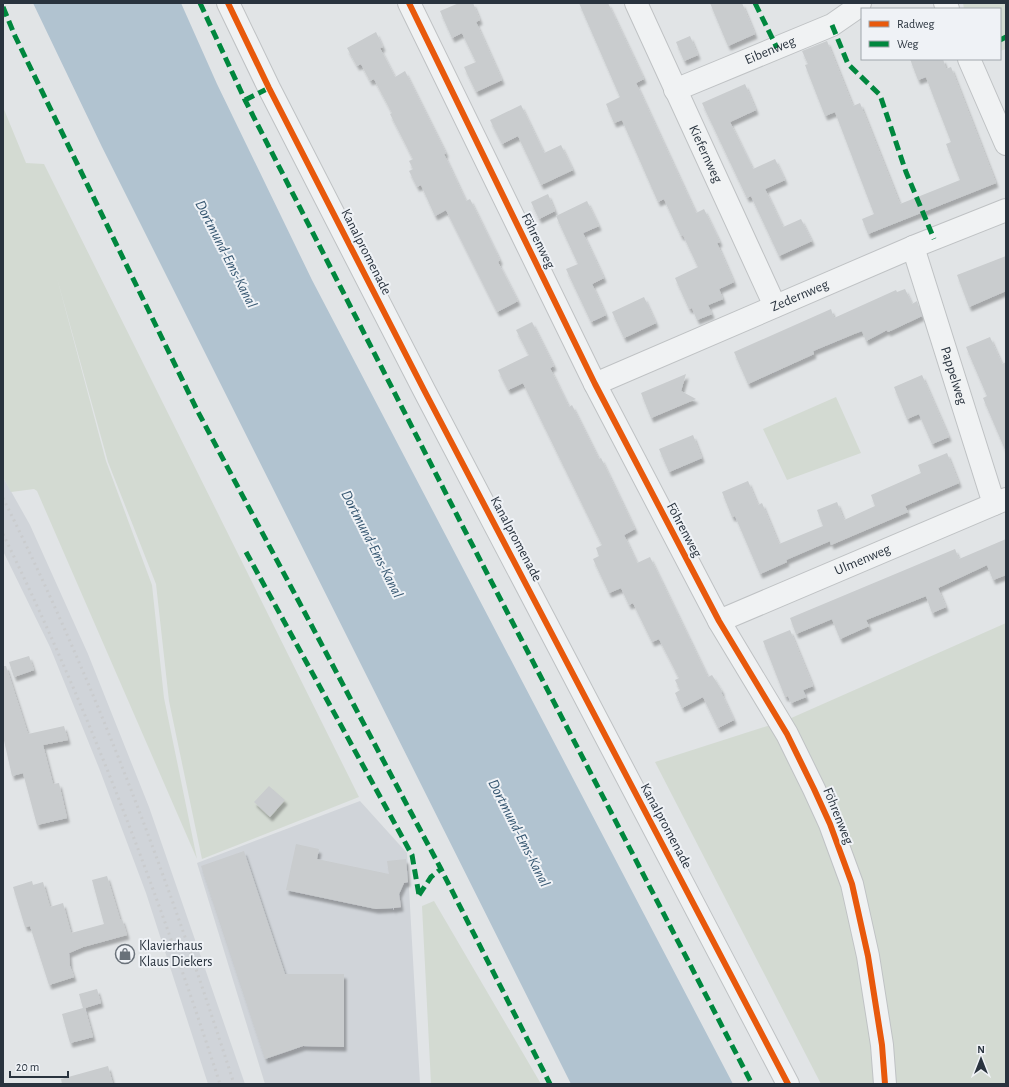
<svg xmlns="http://www.w3.org/2000/svg" width="1009" height="1087" font-family="'Alegreya Sans',sans-serif">
	<style>
		.built { fill: #d0d4d9 }
		.green { fill: #d3dad2 }
		.water { fill: #b1c3d0 }
		.building { fill: #c9ccce; filter: url(#shadow) }
		.lines { fill: none; stroke-linecap: round; stroke-linejoin: round }
		.minor-casing { stroke: #bfc2c4; stroke-width: 24 }
		.minor { stroke: #f0f2f3; stroke-width: 22 }
		.rail { stroke: #caccce; stroke-width: 3; stroke-dasharray: 2 4; stroke-linecap: butt }
		.quiet { stroke: #00873e; stroke-width: 5; stroke-dasharray: 10 5; stroke-linecap: butt }
		.cycleway-casing { stroke: #eff2f6; stroke-width: 8 }
		.cycleway { stroke: #e8590c; stroke-width: 6 }
		.labels { text-anchor: middle; dominant-baseline: central; stroke-width: 4; stroke-linejoin: round; paint-order: stroke }
		.street-label { font-size: 14px; fill: #29333e; stroke: #eff2f6 }
		.poi-label { font-size: 14px; fill: #29333e; stroke: #eff2f6; text-anchor: start }
		.water-label { font-size: 15px; font-style: italic; fill: #355670; stroke: #eff2f6 }
	</style>
	<defs>
		<filter id="shadow"><feDropShadow dx="2.5" dy="4.5" stdDeviation="1" flood-color="#0004"/></filter>
	</defs>
	<rect width="100%" height="100%" fill="#e1e4e6"/>
	<path class="built" d="M 3,477 L 30,525 L 88,654 L 149,807 L 245,1084 L 208,1084 L 146,893 L 99,768 L 50,647 L 3,551 Z
		M 360,801 L 407,853 L 420,1084 L 265,1084 L 197,863 Z"/>
	<path class="green" d="M 963,3 L 1006,3 L 1006,49 L 1000,51 L 1000,9 L 964,9 Z
		M 3,107 L 26,163 L 44,164 L 359,797 L 202,859 L 169,701 L 156,584 L 108,462 L 57,278 L 106,461 L 152,585 L 164,698 L 197,859 L 37,491 L 34,489 L 11,492 L 3,477 Z
		M 836,397 L 861,453 L 787,480 L 763,429 Z
		M 1006,623 L 1006,1084 L 821,1084 L 655,762 L 789,719 Z
		M 434,901 L 541,1084 L 431,1084 L 422,906 Z"/>
	<path class="water" d="M 33,3 L 181,3 L 217,84 L 312,280 L 733,1084 L 571,1084 L 102,147 Z"/>
	<path class="building" d="M 459,3 L 473,3 L 480,20 L 476,22 L 502,80 L 476,92 L 464,67 L 476,62 L 462,33 L 452,38 L 440,11 Z
		M 579,3 L 608,3 L 644,79 L 636,83 L 696,213 L 704,209 L 720,242 L 717,243 L 734,282 L 719,289 L 723,299 L 708,305 L 712,314 L 697,320 L 692,308 L 689,309 L 675,278 L 698,267 L 683,235 L 681,236 L 664,199 L 658,202 L 622,120 L 614,123 L 606,104 L 620,97 Z
		M 710,3 L 742,3 L 755,34 L 728,46 Z
		M 376,32 L 383,47 L 380,48 L 395,77 L 405,71 L 446,153 L 444,154 L 466,201 L 470,199 L 500,260 L 498,262 L 518,301 L 497,312 L 446,210 L 435,216 L 421,185 L 417,187 L 409,171 L 413,169 L 409,161 L 413,159 L 390,114 L 392,113 L 374,79 L 370,81 L 361,64 L 357,66 L 347,48 Z
		M 690,36 L 698,55 L 684,61 L 676,42 Z
		M 827,41 L 853,106 L 860,103 L 900,204 L 960,180 L 946,144 L 951,142 L 932,93 L 926,77 L 918,80 L 910,59 L 943,59 L 946,69 L 951,67 L 996,183 L 868,234 L 862,219 L 874,214 L 835,112 L 825,116 L 805,65 L 808,64 L 802,51 Z
		M 745,84 L 756,110 L 730,122 L 753,169 L 775,159 L 785,180 L 765,189 L 783,227 L 801,219 L 812,241 L 779,256 L 751,196 L 747,198 L 702,103 Z
		M 521,105 L 544,153 L 561,145 L 573,170 L 541,185 L 518,136 L 502,144 L 490,120 Z
		M 548,194 L 555,211 L 539,219 L 531,202 Z
		M 587,201 L 599,226 L 583,233 L 604,278 L 592,284 L 606,315 L 591,322 L 566,269 L 578,264 L 556,216 Z
		M 1006,256 L 1006,291 L 969,307 L 957,275 Z
		M 905,289 L 912,304 L 917,301 L 922,316 L 888,332 L 887,330 L 866,341 L 862,331 L 854,334 L 813,351 L 814,354 L 748,384 L 734,352 L 831,309 L 834,318 L 896,290 L 897,292 Z
		M 644,297 L 656,323 L 624,338 L 612,312 Z
		M 532,322 L 554,366 L 550,368 L 569,407 L 572,405 L 599,459 L 601,458 L 635,529 L 624,535 L 637,563 L 650,557 L 708,677 L 712,675 L 722,691 L 721,692 L 734,720 L 718,728 L 703,697 L 682,708 L 675,693 L 680,690 L 675,680 L 679,678 L 659,639 L 652,642 L 633,603 L 629,605 L 621,588 L 609,593 L 593,559 L 599,556 L 596,548 L 602,545 L 523,383 L 508,390 L 498,370 L 529,355 L 516,330 Z
		M 990,337 L 1002,364 L 1006,362 L 1006,452 L 983,398 L 987,396 L 966,347 Z
		M 686,374 L 681,391 L 696,399 L 651,418 L 641,393 Z
		M 922,375 L 949,437 L 932,444 L 919,414 L 907,419 L 894,387 Z
		M 693,435 L 702,458 L 669,472 L 659,449 Z
		M 947,453 L 959,483 L 905,506 L 908,512 L 831,545 L 830,541 L 786,560 L 787,562 L 760,574 L 735,516 L 732,517 L 722,492 L 748,481 L 758,505 L 762,503 L 779,544 L 823,526 L 817,510 L 837,502 L 844,520 L 875,506 L 871,495 L 921,473 L 918,465 Z
		M 1006,539 L 1006,575 L 993,580 L 987,565 L 938,588 L 946,607 L 932,613 L 926,596 L 866,620 L 869,626 L 840,639 L 832,619 L 796,634 L 790,618 L 955,549 L 959,559 Z
		M 790,630 L 813,686 L 803,690 L 806,697 L 791,703 L 788,696 L 785,697 L 763,641 Z
		M 29,656 L 34,670 L 14,677 L 9,662 Z
		M 3,666 L 6,666 L 28,734 L 64,726 L 68,740 L 43,745 L 53,784 L 59,783 L 67,818 L 37,825 L 23,773 L 12,776 L 3,736 Z
		M 269,786 L 285,800 L 270,817 L 254,802 Z
		M 296,844 L 319,849 L 317,859 L 389,874 L 387,861 L 406,859 L 408,882 L 404,883 L 399,894 L 401,907 L 394,908 L 393,910 L 393,908 L 376,909 L 286,890 Z
		M 244,851 L 285,974 L 344,974 L 344,1047 L 303,1046 L 265,1059 L 201,866 Z
		M 107,876 L 120,919 L 122,919 L 127,935 L 83,947 L 69,953 L 70,966 L 74,977 L 49,985 L 30,926 L 25,927 L 13,887 L 32,881 L 33,885 L 43,882 L 50,907 L 63,903 L 71,933 L 104,924 L 92,880 Z
		M 97,989 L 101,1003 L 85,1008 L 93,1037 L 70,1043 L 62,1014 L 83,1008 L 79,994 Z
		M 108,1066 L 113,1084 L 62,1084 L 61,1079 Z"/>
	<g class="lines">
		<g class="minor-casing">
			<g id="minor">
				<path d="M 228,3 L 269,88 L 424,390 L 788,1084"/>
				<path d="M 409,3 L 595,384 L 719,621 L 787,734 L 814,789 L 830,824 L 852,884 L 868,956 L 882,1045 L 885,1084"/>
				<path id="s1" d="M 636,3 L 775,306"/>
				<path d="M 945,3 L 948,9"/>
				<path d="M 969,59 L 1006,144"/>
				<path id="s2" d="M 675,90 L 832,25 L 858,7 L 860,3"/>
				<path id="s3" d="M 913,247 L 994,504"/>
				<path id="s4" d="M 595,384 L 913,247 L 1006,210"/>
				<path id="s5" d="M 719,621 L 1006,499"/>
			</g>
		</g>
		<use href="#minor" class="minor"/>
		<path class="rail" d="M 3,498 C 97,686 170,884 234,1084
			M 3,534 C 90,712 159,896 220,1084"/>
		<path class="quiet" d="M 200,3 L 245,100 L 462,525 L 752,1084
			M 755,3 L 777,48
			M 3,7 L 15,36 L 197,410 L 441,869 L 550,1084
			M 832,25 L 848,64 L 880,95 L 906,172 L 934,239
			M 1000,40 L 1006,37
			M 245,100 L 269,88
			M 246,552 L 412,855 L 419,895
			M 419,895 L 431,877 L 441,869"/>
		<g class="cycleway-casing">
			<path id="cycleway" d="M 228,3 L 269,88 L 424,390 L 788,1084
				M 409,3 L 595,384 L 719,621 L 787,734 L 814,789 L 830,824 L 852,884 L 868,956 L 882,1045 L 885,1084"/>
		</g>
		<use href="#cycleway" class="cycleway"/>
	</g>
	<defs>
		<g id="shop-ring" transform="scale(1)"><circle r="9.5" fill="#eff2f6" stroke="#697179" stroke-width="1.5"/><path d="M-5-2.5h2.3a2.7 3.5 0 0 1 5.4 0H5L5.5 6h-11ZM-1.5-2.5h3a1.5 2.3 0 0 0-3 0Z" fill="#697179"/></g>
	</defs>
	<g fill-rule="evenodd">
		<use href="#shop-ring" x="125" y="954"/>
	</g>
	<g class="labels">
		<g class="street-label">
			<text stroke="none"><textPath href="#s2" startOffset="103">Eibenweg</textPath></text>
			<text stroke="none"><textPath href="#s1" startOffset="166">Kiefernweg</textPath></text>
			<text transform="translate(538 241) rotate(64)">Föhrenweg</text>
			<text transform="translate(366 252) rotate(63)">Kanalpromenade</text>
			<text stroke="none"><textPath href="#s4" startOffset="223">Zedernweg</textPath></text>
			<text stroke="none"><textPath href="#s3" startOffset="135">Pappelweg</textPath></text>
			<text transform="translate(684 530) rotate(62)">Föhrenweg</text>
			<text transform="translate(516 539) rotate(62)">Kanalpromenade</text>
			<text stroke="none"><textPath href="#s5" startOffset="156">Ulmenweg</textPath></text>
			<text transform="translate(838 816) rotate(68)">Föhrenweg</text>
			<text transform="translate(666 826) rotate(62)">Kanalpromenade</text>
		</g>
		<g class="poi-label">
			<text x="139" y="946">Klavierhaus<tspan x="139" dy="16">Klaus Diekers</tspan></text>
		</g>
		<g class="water-label">
			<text transform="translate(226 254) rotate(63)">Dortmund-Ems-Kanal</text>
			<text transform="translate(372 544) rotate(63)">Dortmund-Ems-Kanal</text>
			<text transform="translate(519 833) rotate(63)">Dortmund-Ems-Kanal</text>
		</g>
	</g>
	<rect width="1009" height="1087" fill="none" stroke="#29333e" stroke-width="8"/>
	<rect x="861" y="8" width="140" height="52" fill="#eff2f6" stroke="#a0a6ac"/>
	<rect x="869" y="21" width="20" height="6" fill="#e8590c" stroke="#a0a6ac"/>
	<text x="897" y="28" font-size="12" fill="#29333e">Radweg</text>
	<rect x="869" y="41" width="20" height="6" fill="#00873e" stroke="#a0a6ac"/>
	<text x="897" y="48" font-size="12" fill="#29333e">Weg</text>
	<g transform="translate(981 1059)" stroke="#eff2f6" stroke-width="3" paint-order="stroke">
	<path d="M0-3L7 15L0 10L-7 15Z" fill="#29333e"/>
	<text y="-6" font-size="11" font-weight="bold" text-anchor="middle" fill="#29333e">N</text>
	</g>
	<path d="M10 1071v6h58v-6" fill="none" stroke="#29333e" stroke-width="2"/>
	<text x="16" y="1071" font-size="12" fill="#29333e" stroke="#eff2f6" stroke-width="3" paint-order="stroke">20 m</text>
</svg>
